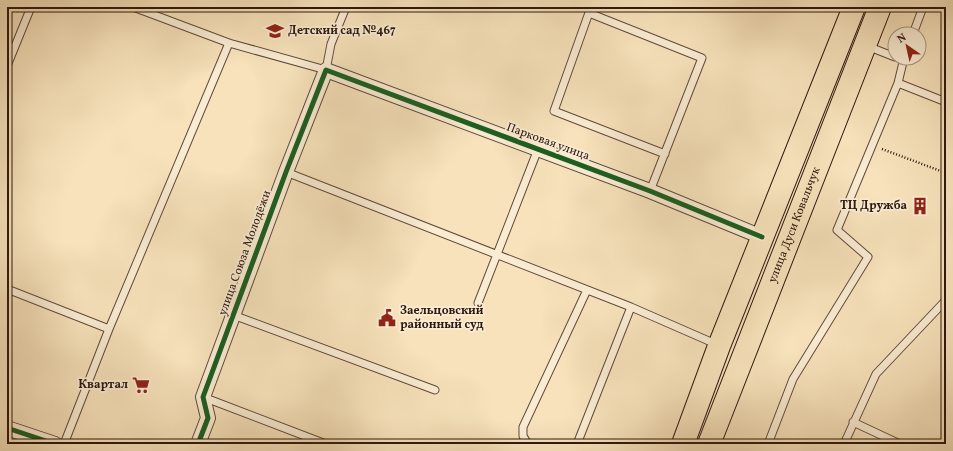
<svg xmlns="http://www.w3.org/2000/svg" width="953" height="451" font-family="Vollkorn,serif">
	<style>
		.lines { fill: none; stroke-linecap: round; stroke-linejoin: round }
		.service-casing { stroke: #604a3b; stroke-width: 9 }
		.minor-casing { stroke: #604a3b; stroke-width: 16 }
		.primary-casing { stroke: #2d1810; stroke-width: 24 }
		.path { stroke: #2d1810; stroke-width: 2.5; stroke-dasharray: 1 2; stroke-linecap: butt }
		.service { stroke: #faecd3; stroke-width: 7 }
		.minor { stroke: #faecd3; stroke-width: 14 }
		.primary { stroke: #f7e2bb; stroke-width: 22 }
		.cycleway-casing { stroke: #faecd3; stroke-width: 8 }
		.cycleway { stroke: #1b5e20; stroke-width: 5 }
		.labels { text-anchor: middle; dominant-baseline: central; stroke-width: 3.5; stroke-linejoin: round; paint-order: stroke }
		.poi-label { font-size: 12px; font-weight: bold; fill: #2d1810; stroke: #faecd3; text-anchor: start }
		.street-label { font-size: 12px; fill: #2d1810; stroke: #faecd3 }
	</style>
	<rect width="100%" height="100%" fill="#f7e2bb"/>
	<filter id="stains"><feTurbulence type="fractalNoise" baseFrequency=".005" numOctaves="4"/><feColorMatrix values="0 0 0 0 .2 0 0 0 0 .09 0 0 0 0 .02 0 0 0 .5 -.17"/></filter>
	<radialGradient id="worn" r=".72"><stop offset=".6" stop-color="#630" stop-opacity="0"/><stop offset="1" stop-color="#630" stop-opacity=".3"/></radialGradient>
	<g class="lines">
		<g class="service-casing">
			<path id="service" d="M 133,7 L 229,43 L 326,70 L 331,44 L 346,7
				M 591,7 L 554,111 L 665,154
				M 589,13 L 702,58 L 650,191
				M 913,34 L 923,7
				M 867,46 L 895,57
				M 7,66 L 31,7
				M 898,83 L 946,102
				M 286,172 L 631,307 L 718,345
				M 7,289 L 109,329
				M 478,303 L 538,149
				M 233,315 L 435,390
				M 203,397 L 326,444
				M 853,422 L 900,444
				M 64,444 L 109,329 L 229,43
				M 528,444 L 523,436 L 523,427 L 587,290
				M 577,444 L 631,307
				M 768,444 L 793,379 L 868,257 L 837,230 L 898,83 L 904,58
				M 844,444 L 876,374 L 946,300"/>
		</g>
		<g class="minor-casing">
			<path id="minor" d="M 7,428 L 55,444
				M 198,444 L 208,418 L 203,397 L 286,172 L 326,70 L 650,191 L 762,237"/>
		</g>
		<g class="primary-casing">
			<g id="primary">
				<path d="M 683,444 L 719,346 L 854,7"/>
				<path id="s1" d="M 709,444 L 880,7"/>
			</g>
		</g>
		<path class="path" d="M 882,149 L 946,173"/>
		<use href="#service" class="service"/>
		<use href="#minor" class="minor"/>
		<use href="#primary" class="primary"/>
		<g class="cycleway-casing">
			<path id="cycleway" d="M 7,428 L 55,444
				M 198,444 L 208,418 L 203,397 L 286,172 L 326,70 L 650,191 L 762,237"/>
		</g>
		<use href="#cycleway" class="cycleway"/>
	</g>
	<defs>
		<g id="school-bare" transform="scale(1.38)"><path d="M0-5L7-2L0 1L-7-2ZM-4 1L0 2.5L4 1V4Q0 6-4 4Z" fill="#8f2418" stroke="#faecd3" stroke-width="2.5" paint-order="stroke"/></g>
		<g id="building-bare" transform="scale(1.38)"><path d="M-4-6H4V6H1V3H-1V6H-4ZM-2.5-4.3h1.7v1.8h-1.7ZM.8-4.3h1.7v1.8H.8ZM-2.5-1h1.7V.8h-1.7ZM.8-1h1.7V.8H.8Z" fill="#8f2418" stroke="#faecd3" stroke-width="2.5" paint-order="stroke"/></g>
		<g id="civic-bare" transform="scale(1.38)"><path d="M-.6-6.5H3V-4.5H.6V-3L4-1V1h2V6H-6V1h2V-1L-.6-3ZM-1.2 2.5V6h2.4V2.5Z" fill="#8f2418" stroke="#faecd3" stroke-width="2.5" paint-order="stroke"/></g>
		<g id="supermarket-bare" transform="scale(1.38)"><path d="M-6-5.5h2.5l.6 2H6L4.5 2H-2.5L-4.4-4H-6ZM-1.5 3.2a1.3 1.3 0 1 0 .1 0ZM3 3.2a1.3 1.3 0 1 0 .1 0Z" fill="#8f2418" stroke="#faecd3" stroke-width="2.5" paint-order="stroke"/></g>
	</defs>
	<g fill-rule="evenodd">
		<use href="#school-bare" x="275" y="31"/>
		<use href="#building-bare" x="920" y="206"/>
		<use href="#civic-bare" x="387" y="318"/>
		<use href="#supermarket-bare" x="141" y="385"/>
	</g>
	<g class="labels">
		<g class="poi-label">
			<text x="288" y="31">Детский сад №467</text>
			<text x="907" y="206" text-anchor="end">ТЦ Дружба</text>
			<text x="400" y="311">Заельцовский<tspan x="400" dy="14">районный суд</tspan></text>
			<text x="128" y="385" text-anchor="end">Квартал</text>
		</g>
		<g class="street-label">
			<text transform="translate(548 142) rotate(20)">Парковая улица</text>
			<text stroke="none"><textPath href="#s1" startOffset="235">улица Дуси Ковальчук</textPath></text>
			<text transform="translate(245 253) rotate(-70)">улица Союза Молодёжи</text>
		</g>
	</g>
	<rect width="953" height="451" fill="none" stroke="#f7e2bb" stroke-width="24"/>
	<rect x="8" y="8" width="937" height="435" fill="none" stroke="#2d1810" stroke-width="2"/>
	<rect x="12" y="12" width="929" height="427" fill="none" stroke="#2d1810"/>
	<g transform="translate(907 46) rotate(326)"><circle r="19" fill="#faecd3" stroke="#a89785"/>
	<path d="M0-3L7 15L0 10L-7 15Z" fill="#8f2418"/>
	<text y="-6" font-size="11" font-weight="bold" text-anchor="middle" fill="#2d1810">N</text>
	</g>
	<rect width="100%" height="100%" filter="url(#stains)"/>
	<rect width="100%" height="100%" fill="url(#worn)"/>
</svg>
